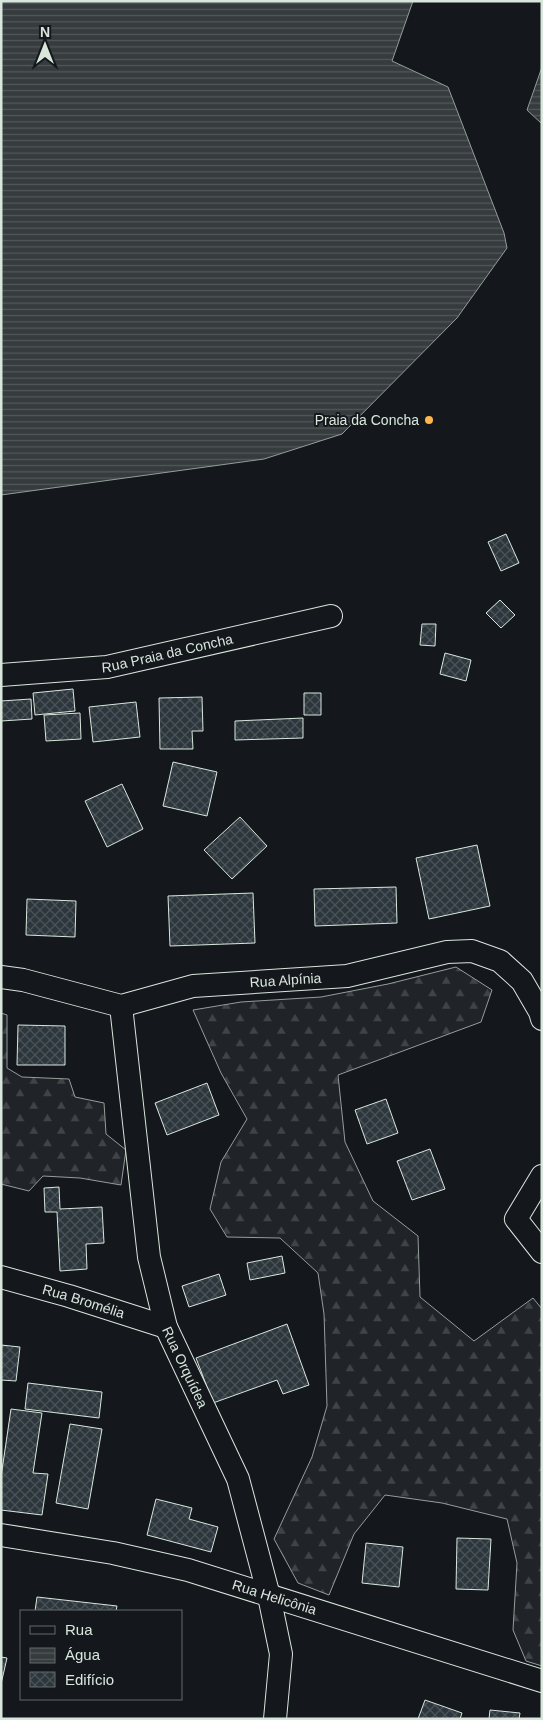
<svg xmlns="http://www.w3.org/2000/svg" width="543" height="1720" font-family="Helvetica,sans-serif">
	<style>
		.forest { fill: url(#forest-firs); stroke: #939e99 }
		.water { fill: url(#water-rules); stroke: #939e99 }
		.building { fill: url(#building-cross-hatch); stroke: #d8e6dc }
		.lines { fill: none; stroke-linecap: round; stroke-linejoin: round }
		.minor-casing { stroke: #d8e6dc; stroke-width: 24 }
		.minor { stroke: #14181c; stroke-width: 22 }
		.poi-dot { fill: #ffb74d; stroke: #14181c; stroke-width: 2 }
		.labels { text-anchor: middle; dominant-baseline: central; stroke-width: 4; stroke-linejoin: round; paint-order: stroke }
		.poi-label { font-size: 14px; fill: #d8e6dc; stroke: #14181c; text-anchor: end }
		.street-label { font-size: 14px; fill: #d8e6dc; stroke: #14181c }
	</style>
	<defs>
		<pattern id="forest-firs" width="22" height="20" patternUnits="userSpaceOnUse" patternTransform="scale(1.25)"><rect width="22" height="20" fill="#202428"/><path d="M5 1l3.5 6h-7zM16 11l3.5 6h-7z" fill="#404447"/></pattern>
		<pattern id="water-rules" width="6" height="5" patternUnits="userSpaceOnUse" patternTransform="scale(1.25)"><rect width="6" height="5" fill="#363b3e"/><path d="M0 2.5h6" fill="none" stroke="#525759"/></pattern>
		<pattern id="building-cross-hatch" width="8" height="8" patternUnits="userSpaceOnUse" patternTransform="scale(1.25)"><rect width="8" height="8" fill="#2c363c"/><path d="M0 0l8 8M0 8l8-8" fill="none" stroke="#4a5358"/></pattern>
	</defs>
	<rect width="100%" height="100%" fill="#14181c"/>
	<path class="forest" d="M 456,967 L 492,990 L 481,1022 L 338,1075 L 345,1142 L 373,1201 L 418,1236 L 420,1297 L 474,1341 L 533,1298 L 542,1309 L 542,1666 L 526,1661 L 513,1630 L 517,1563 L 507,1519 L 442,1503 L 385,1495 L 354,1534 L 329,1595 L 298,1583 L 274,1539 L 312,1457 L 327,1406 L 324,1314 L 318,1273 L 280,1238 L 227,1237 L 210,1209 L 221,1162 L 247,1119 L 221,1073 L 193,1010 L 241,1002 L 321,997 L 388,984 Z
		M 1,1013 L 7,1015 L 7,1068 L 22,1077 L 69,1079 L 75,1097 L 104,1103 L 106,1134 L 126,1150 L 121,1185 L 80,1178 L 43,1176 L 29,1191 L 1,1184 Z"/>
	<path class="water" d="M 1,1 L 413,1 L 392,61 L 448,87 L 504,233 L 507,248 L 457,318 L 342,434 L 264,459 L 1,495 Z
		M 542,67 L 542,124 L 527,110 Z"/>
	<path class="building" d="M 506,534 L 519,563 L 501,571 L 488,542 Z
		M 500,600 L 515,615 L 501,628 L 486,613 Z
		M 422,624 L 436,624 L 435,646 L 420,645 Z
		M 445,653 L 471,660 L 466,681 L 440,674 Z
		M 73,689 L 75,711 L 35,715 L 33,693 Z
		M 304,693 L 321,693 L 321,715 L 304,715 Z
		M 202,697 L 203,731 L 192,731 L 193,749 L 160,749 L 159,698 Z
		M 31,699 L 32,719 L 1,721 L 1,701 Z
		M 136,702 L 140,737 L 93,742 L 89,707 Z
		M 80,713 L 81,739 L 46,741 L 44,715 Z
		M 303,718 L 303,738 L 235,740 L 235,721 Z
		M 173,762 L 217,772 L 207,816 L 163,806 Z
		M 122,784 L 143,829 L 107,847 L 85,801 Z
		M 240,817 L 267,846 L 232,879 L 204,850 Z
		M 477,845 L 490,906 L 429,919 L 416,858 Z
		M 396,887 L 397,923 L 315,926 L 314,889 Z
		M 253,893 L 255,943 L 170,946 L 168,896 Z
		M 27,899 L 76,901 L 75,937 L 26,935 Z
		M 18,1025 L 65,1026 L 65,1065 L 17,1065 Z
		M 207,1083 L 219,1115 L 167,1135 L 155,1103 Z
		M 386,1099 L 398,1133 L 367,1144 L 355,1110 Z
		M 430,1149 L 445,1189 L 412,1200 L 397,1161 Z
		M 59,1187 L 60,1209 L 102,1207 L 104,1243 L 86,1244 L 87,1269 L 60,1271 L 57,1212 L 45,1212 L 44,1188 Z
		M 282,1256 L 285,1273 L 250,1280 L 247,1263 Z
		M 219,1274 L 226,1295 L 189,1307 L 182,1286 Z
		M 287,1324 L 309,1385 L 283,1394 L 277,1380 L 213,1403 L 196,1358 Z
		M 1,1345 L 20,1347 L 16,1381 L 1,1380 Z
		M 28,1383 L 102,1392 L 99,1418 L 25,1409 Z
		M 11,1409 L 42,1413 L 33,1473 L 48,1474 L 42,1515 L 1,1510 L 1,1477 Z
		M 70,1424 L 102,1429 L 88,1509 L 56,1503 Z
		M 156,1499 L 192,1508 L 189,1519 L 218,1527 L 211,1552 L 147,1535 Z
		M 457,1538 L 491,1539 L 488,1590 L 456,1589 Z
		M 366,1543 L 403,1547 L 399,1587 L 362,1583 Z
		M 37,1597 L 117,1606 L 116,1611 L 35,1611 Z
		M 1,1657 L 7,1658 L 1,1684 Z
		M 425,1700 L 462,1713 L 460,1719 L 418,1719 Z
		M 490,1710 L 520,1713 L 519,1719 L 489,1719 Z"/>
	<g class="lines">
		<g class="minor-casing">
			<g id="minor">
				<path id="s1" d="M 1,675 L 107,667 L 331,616"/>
				<path id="s2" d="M 1,977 L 23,980 L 121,1006 L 193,986 L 347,976 L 447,952 L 472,951 L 500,961 L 522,981 L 540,1012 L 542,1019"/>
				<path id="s3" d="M 121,1006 L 149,1257 L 166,1327 L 238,1479 L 269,1596 L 281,1654 L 275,1719"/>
				<path d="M 542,1176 L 516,1219 L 542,1252"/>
				<path id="s4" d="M 1,1277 L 69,1296 L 166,1327"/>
				<path id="s5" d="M 1,1535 L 113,1553 L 188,1570 L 542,1681"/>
			</g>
		</g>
		<use href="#minor" class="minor"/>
	</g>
	<circle class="poi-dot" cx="429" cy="420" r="5"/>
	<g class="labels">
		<g class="poi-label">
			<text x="419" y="420">Praia da Concha</text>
		</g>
		<g class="street-label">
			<text stroke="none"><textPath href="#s1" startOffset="168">Rua Praia da Concha</textPath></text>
			<text stroke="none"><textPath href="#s2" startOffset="291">Rua Alpínia</textPath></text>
			<text stroke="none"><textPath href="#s4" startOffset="86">Rua Bromélia</textPath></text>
			<text stroke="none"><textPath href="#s3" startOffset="369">Rua Orquídea</textPath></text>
			<text stroke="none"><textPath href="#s5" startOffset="281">Rua Helicônia</textPath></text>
		</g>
	</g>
	<rect width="543" height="1720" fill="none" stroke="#d8e6dc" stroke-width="5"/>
	<rect x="20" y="1610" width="162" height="90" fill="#14181c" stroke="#626a69"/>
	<rect x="30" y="1626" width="25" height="8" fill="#14181c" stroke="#626a69"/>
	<text x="65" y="1635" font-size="15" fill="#d8e6dc">Rua</text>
	<rect x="30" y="1648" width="25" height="15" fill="url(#water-rules)" stroke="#626a69"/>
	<text x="65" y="1660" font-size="15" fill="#d8e6dc">Água</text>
	<rect x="30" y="1672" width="25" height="15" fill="url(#building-cross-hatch)" stroke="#626a69"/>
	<text x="65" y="1685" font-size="15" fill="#d8e6dc">Edifício</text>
	<g transform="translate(45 45)" stroke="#14181c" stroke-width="4" paint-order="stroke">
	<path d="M0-4L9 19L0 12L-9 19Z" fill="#d8e6dc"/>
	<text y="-8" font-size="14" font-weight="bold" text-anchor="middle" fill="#d8e6dc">N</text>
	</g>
</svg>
